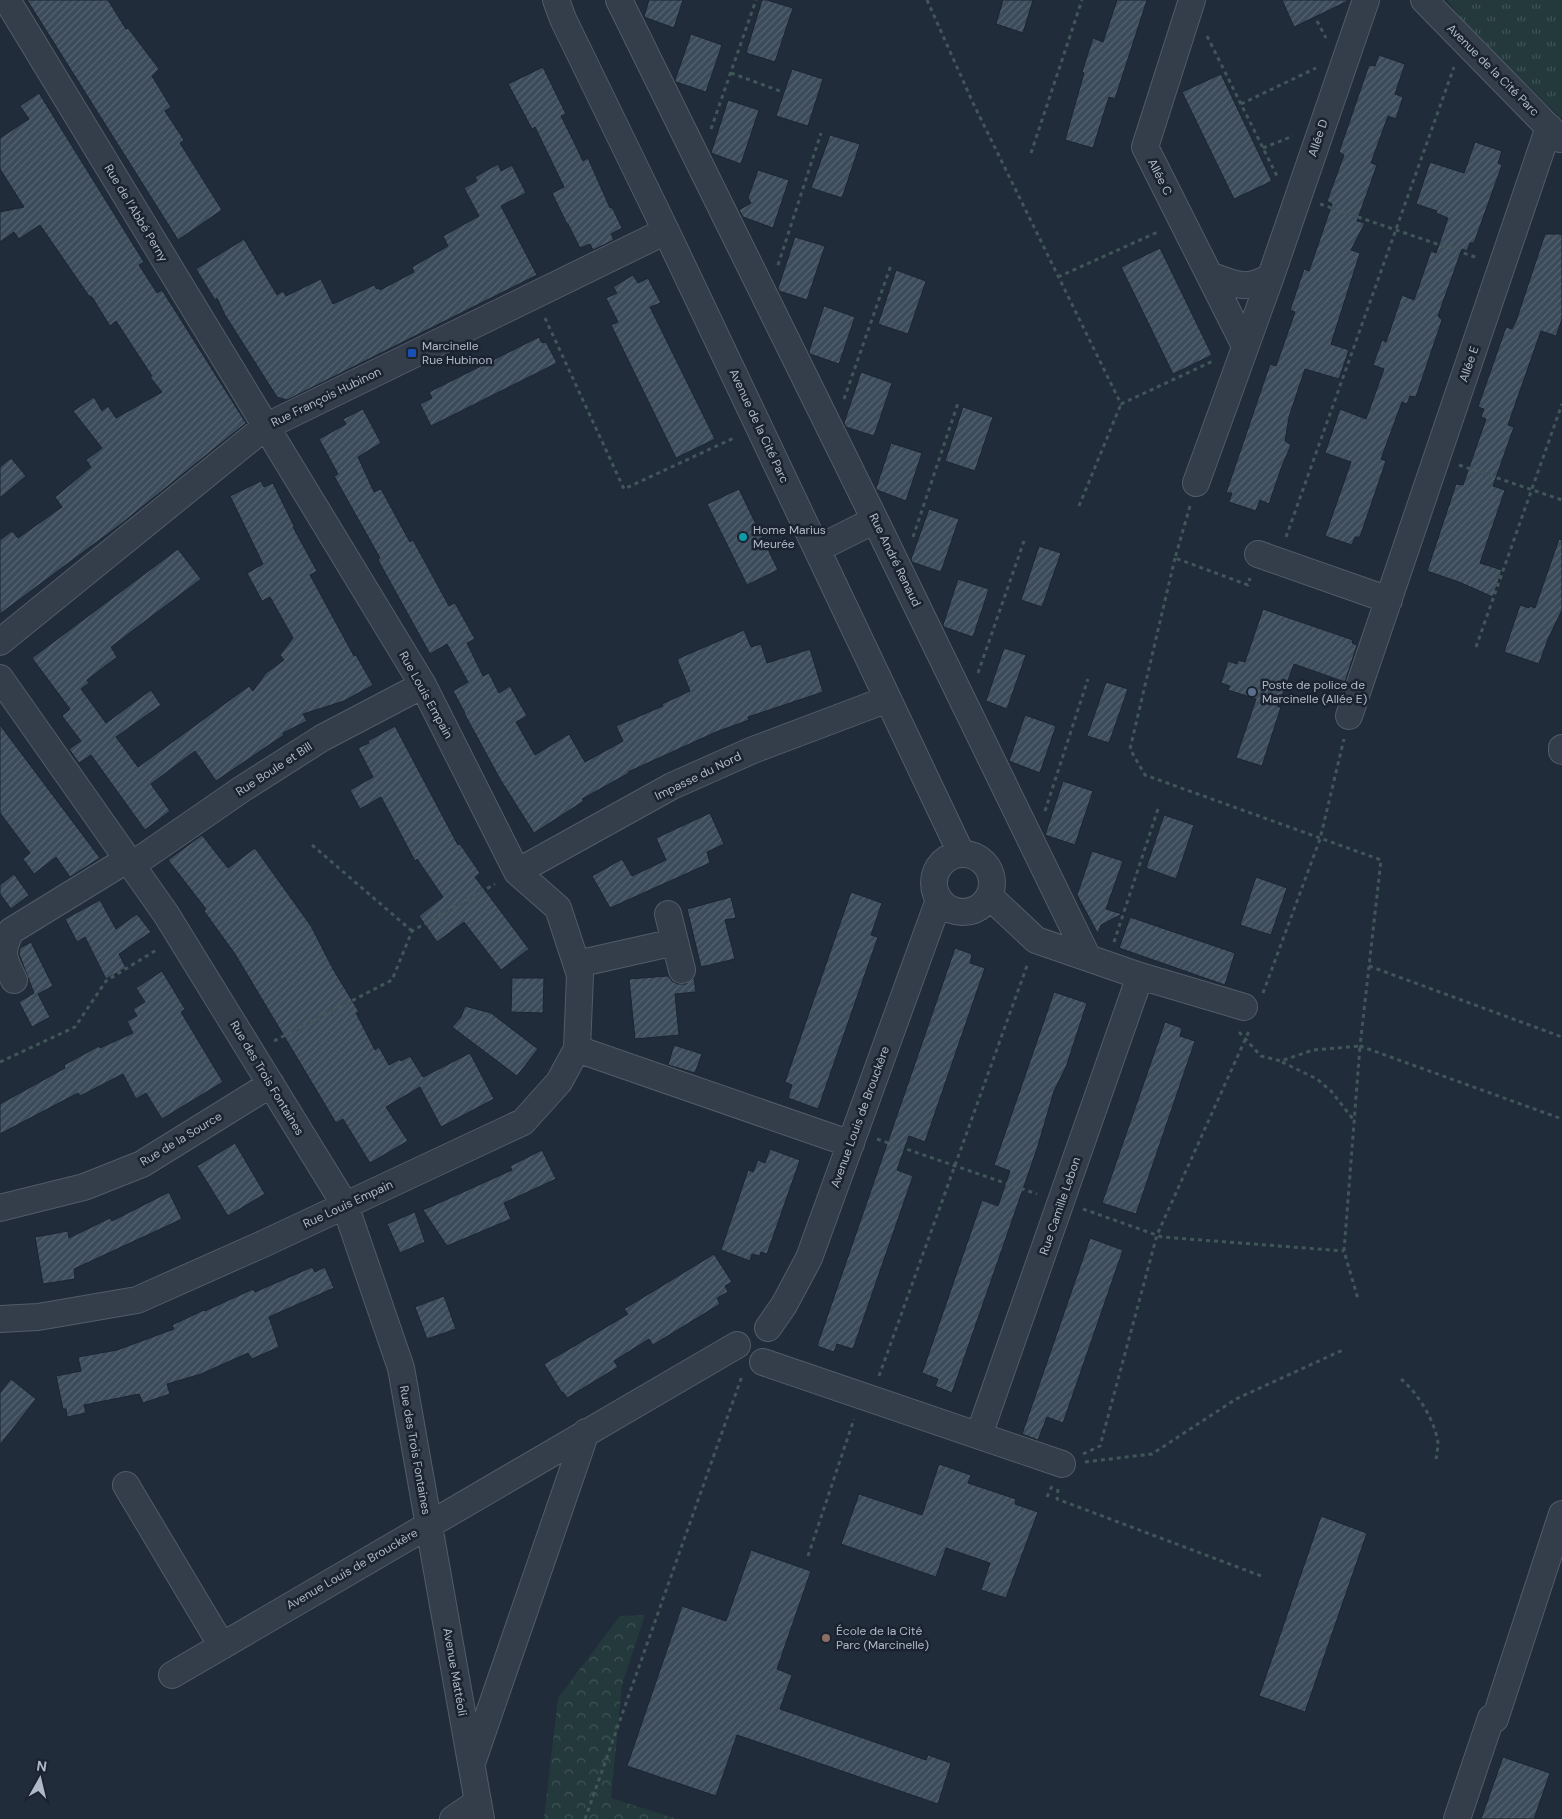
<svg xmlns="http://www.w3.org/2000/svg" width="1562" height="1819" font-family="'DM Sans',sans-serif">
	<style>
		.grass { fill: url(#grass-tufts) }
		.forest { fill: url(#forest-crowns) }
		.building { fill: url(#building-hatch); stroke: #1c2531 }
		.lines { fill: none; stroke-linecap: round; stroke-linejoin: round }
		.minor-casing { stroke: #525c68; stroke-width: 28 }
		.path { stroke: #405659; stroke-width: 3; stroke-dasharray: 4 4; stroke-linecap: butt }
		.minor { stroke: #343e4b; stroke-width: 26 }
		.transit-dot { fill: #1a4fb4; stroke: #1a232f; stroke-width: 2 }
		.culture-dot { fill: #0f9aa8; stroke: #1a232f; stroke-width: 2 }
		.service-dot { fill: #5c6f8a; stroke: #1a232f; stroke-width: 2 }
		.education-dot { fill: #8d6e63; stroke: #1a232f; stroke-width: 2 }
		.labels { text-anchor: middle; dominant-baseline: central; stroke-width: 5; stroke-linejoin: round; paint-order: stroke }
		.street-label { font-size: 12px; fill: #afb9c7; stroke: #1a232f }
		.poi-label { font-size: 12px; fill: #afb9c7; stroke: #1a232f; text-anchor: start }
	</style>
	<defs>
		<pattern id="grass-tufts" width="24" height="20" patternUnits="userSpaceOnUse" patternTransform="scale(1.25)"><rect width="24" height="20" fill="#23393b"/><path d="M3 7l-1-3M5 7V3M7 7l1-3M15 17l-1-3M17 17v-4M19 17l1-3" fill="none" stroke="#405456"/></pattern>
		<pattern id="forest-crowns" width="20" height="18" patternUnits="userSpaceOnUse" patternTransform="scale(1.25)"><rect width="20" height="18" fill="#23393b"/><path d="M2 6a3 3 0 1 1 6 0M12 15a3 3 0 1 1 6 0" fill="none" stroke="#405456"/></pattern>
		<pattern id="building-hatch" width="6" height="6" patternUnits="userSpaceOnUse" patternTransform="scale(1.25)"><rect width="6" height="6" fill="#3c4b5a"/><path d="M-1 1l2-2M0 6l6-6M5 7l2-2" fill="none" stroke="#566370"/></pattern>
	</defs>
	<rect width="100%" height="100%" fill="#212c3a"/>
	<path class="grass" d="M 1447,0 L 1562,0 L 1562,119 L 1473,34 Z"/>
	<path class="forest" d="M 645,1615 L 622,1685 L 611,1798 L 677,1819 L 544,1819 L 558,1698 L 620,1616 Z"/>
	<path class="building" d="M 27,0 L 108,0 L 126,29 L 128,28 L 159,69 L 152,76 L 171,107 L 165,111 L 184,140 L 180,143 L 222,210 L 178,240 Z
		M 649,0 L 683,0 L 674,28 L 644,17 Z
		M 762,0 L 767,0 L 793,8 L 775,62 L 746,53 Z
		M 1003,0 L 1033,0 L 1023,33 L 996,24 Z
		M 1117,0 L 1147,0 L 1115,99 L 1109,97 L 1093,148 L 1065,140 L 1084,73 L 1082,72 L 1093,38 L 1103,42 Z
		M 1282,0 L 1350,0 L 1294,27 Z
		M 691,34 L 722,45 L 706,92 L 676,82 L 675,80 Z
		M 1379,55 L 1405,64 L 1395,94 L 1403,97 L 1396,119 L 1388,116 L 1371,163 L 1377,165 L 1357,221 L 1365,223 L 1351,250 L 1360,253 L 1331,344 L 1349,350 L 1339,379 L 1305,369 L 1289,417 L 1285,441 L 1291,445 L 1282,466 L 1269,504 L 1260,500 L 1256,511 L 1229,502 L 1232,493 L 1226,493 L 1270,364 L 1276,366 L 1295,312 L 1290,310 L 1304,269 L 1309,271 L 1332,204 L 1327,201 L 1344,155 L 1339,152 L 1369,65 L 1375,66 Z
		M 543,67 L 566,114 L 561,116 L 572,138 L 583,161 L 588,158 L 610,208 L 612,207 L 622,228 L 611,234 L 614,240 L 593,250 L 590,244 L 580,248 L 568,224 L 567,224 L 552,193 L 564,187 L 535,127 L 532,129 L 508,84 Z
		M 792,69 L 823,79 L 808,126 L 776,116 Z
		M 1221,74 L 1272,181 L 1234,199 L 1182,92 Z
		M 39,93 L 144,262 L 139,265 L 157,293 L 162,290 L 246,423 L 121,524 L 0,614 L 0,540 L 12,531 L 18,538 L 62,507 L 55,497 L 91,467 L 86,460 L 102,448 L 73,411 L 94,397 L 102,411 L 108,406 L 116,418 L 162,392 L 150,377 L 152,376 L 116,321 L 110,326 L 92,297 L 89,296 L 40,225 L 19,239 L 14,232 L 0,242 L 0,212 L 24,207 L 0,169 L 0,138 L 29,119 L 20,106 Z
		M 728,100 L 759,110 L 741,164 L 711,153 Z
		M 830,135 L 860,144 L 842,198 L 811,188 Z
		M 1475,142 L 1502,151 L 1498,163 L 1502,165 L 1474,243 L 1470,243 L 1467,251 L 1462,249 L 1438,316 L 1442,320 L 1416,397 L 1410,396 L 1407,404 L 1402,402 L 1381,459 L 1386,461 L 1360,537 L 1355,537 L 1352,545 L 1325,536 L 1351,462 L 1325,453 L 1340,409 L 1366,419 L 1384,369 L 1373,365 L 1382,340 L 1386,342 L 1402,295 L 1414,300 L 1431,251 L 1436,253 L 1448,218 L 1436,213 L 1437,211 L 1416,204 L 1430,162 L 1464,173 Z
		M 498,164 L 501,171 L 512,165 L 526,193 L 501,206 L 537,275 L 287,400 L 277,397 L 225,315 L 217,298 L 215,300 L 196,269 L 244,239 L 277,295 L 283,291 L 286,296 L 321,279 L 333,304 L 374,285 L 377,289 L 379,288 L 380,290 L 414,272 L 412,267 L 448,246 L 443,236 L 479,216 L 464,188 L 477,181 L 475,177 Z
		M 758,170 L 789,180 L 773,228 L 743,217 L 739,210 L 751,203 L 748,198 Z
		M 1545,234 L 1562,234 L 1562,319 L 1556,336 L 1541,331 L 1508,425 L 1514,427 L 1493,486 L 1505,490 L 1480,563 L 1502,570 L 1493,597 L 1459,582 L 1427,571 L 1456,484 L 1463,485 L 1486,419 L 1481,417 L 1484,409 L 1478,407 L 1506,327 L 1512,329 L 1516,321 Z
		M 795,237 L 825,246 L 807,300 L 779,291 L 778,288 Z
		M 1160,248 L 1212,355 L 1173,374 L 1121,267 Z
		M 896,270 L 926,281 L 908,334 L 878,324 Z
		M 633,275 L 638,283 L 648,278 L 661,303 L 650,307 L 715,439 L 676,458 L 611,325 L 618,322 L 606,298 L 617,293 L 613,287 Z
		M 824,306 L 855,317 L 839,364 L 810,354 L 809,351 Z
		M 539,337 L 542,343 L 546,342 L 557,363 L 431,426 L 420,404 L 432,398 L 429,392 Z
		M 861,372 L 892,383 L 874,436 L 846,427 L 844,423 Z
		M 963,407 L 993,417 L 975,471 L 945,461 Z
		M 363,409 L 381,443 L 358,457 L 374,492 L 381,489 L 410,542 L 413,540 L 449,606 L 455,603 L 475,639 L 467,643 L 483,676 L 489,673 L 499,693 L 510,686 L 527,716 L 516,722 L 535,755 L 569,734 L 585,762 L 623,741 L 616,726 L 663,706 L 662,704 L 690,691 L 677,659 L 744,630 L 751,647 L 761,644 L 767,663 L 810,649 L 823,692 L 748,717 L 749,720 L 716,732 L 628,772 L 629,773 L 582,799 L 584,801 L 534,833 L 500,779 L 464,713 L 465,713 L 453,691 L 468,682 L 447,644 L 430,654 L 378,560 L 380,558 L 334,476 L 338,474 L 319,439 L 346,424 L 343,419 Z
		M 891,443 L 922,453 L 906,501 L 877,490 L 876,488 Z
		M 11,458 L 26,476 L 0,498 L 0,467 Z
		M 261,481 L 264,487 L 273,483 L 294,526 L 293,527 L 317,571 L 310,575 L 354,656 L 356,655 L 373,685 L 344,701 L 303,714 L 307,721 L 283,733 L 284,735 L 216,781 L 195,751 L 151,784 L 170,811 L 145,830 L 91,755 L 79,763 L 69,749 L 81,741 L 62,716 L 70,709 L 32,658 L 178,549 L 201,579 L 111,647 L 117,657 L 87,680 L 89,683 L 81,689 L 106,723 L 151,690 L 161,705 L 116,737 L 138,767 L 249,686 L 253,691 L 266,673 L 284,660 L 280,655 L 293,638 L 270,597 L 262,601 L 247,573 L 263,564 L 230,496 Z
		M 739,489 L 778,570 L 747,585 L 707,504 Z
		M 929,509 L 959,519 L 941,572 L 912,562 L 911,559 Z
		M 1559,539 L 1562,540 L 1562,610 L 1548,639 L 1539,664 L 1504,652 L 1520,605 L 1529,608 L 1530,606 L 1535,608 Z
		M 1039,546 L 1061,553 L 1042,607 L 1021,600 Z
		M 958,579 L 989,589 L 973,637 L 944,627 L 943,625 Z
		M 1263,609 L 1353,640 L 1352,643 L 1357,645 L 1345,682 L 1294,664 L 1278,707 L 1281,707 L 1262,766 L 1236,758 L 1256,699 L 1228,690 L 1230,686 L 1221,683 L 1228,661 L 1237,664 L 1238,660 L 1245,662 Z
		M 1004,648 L 1026,655 L 1007,709 L 986,701 Z
		M 1106,682 L 1128,689 L 1109,743 L 1087,736 Z
		M 1025,715 L 1056,726 L 1040,773 L 1009,761 Z
		M 0,725 L 100,858 L 70,877 L 56,857 L 34,874 L 23,859 L 30,853 L 0,813 Z
		M 395,726 L 458,845 L 460,844 L 480,873 L 475,877 L 529,949 L 501,970 L 464,922 L 437,942 L 419,916 L 443,897 L 417,859 L 415,861 L 381,797 L 360,809 L 350,790 L 373,777 L 358,748 L 369,743 L 368,741 Z
		M 1063,781 L 1093,791 L 1075,845 L 1045,835 Z
		M 710,813 L 724,844 L 707,852 L 710,863 L 610,908 L 592,876 L 622,859 L 632,876 L 666,860 L 656,838 Z
		M 1164,815 L 1194,825 L 1176,879 L 1146,868 Z
		M 202,835 L 228,868 L 255,848 L 311,926 L 333,969 L 359,1012 L 356,1013 L 375,1050 L 379,1047 L 389,1065 L 400,1059 L 401,1061 L 410,1056 L 423,1077 L 470,1053 L 494,1099 L 441,1127 L 420,1087 L 386,1107 L 408,1141 L 370,1163 L 343,1119 L 336,1123 L 235,954 L 204,911 L 206,909 L 168,860 Z
		M 1092,851 L 1123,861 L 1106,909 L 1122,914 L 1101,925 L 1098,934 L 1077,895 Z
		M 14,874 L 29,895 L 11,909 L 0,894 L 0,885 Z
		M 1256,877 L 1287,888 L 1271,935 L 1240,925 Z
		M 851,892 L 882,903 L 871,935 L 878,937 L 818,1109 L 788,1098 L 792,1085 L 785,1082 Z
		M 731,897 L 736,918 L 725,920 L 735,959 L 701,967 L 687,909 Z
		M 100,900 L 116,929 L 137,914 L 151,932 L 119,954 L 126,968 L 106,979 L 85,937 L 77,942 L 65,919 Z
		M 1130,917 L 1235,953 L 1225,985 L 1119,948 Z
		M 31,942 L 53,986 L 38,994 L 50,1017 L 32,1027 L 19,1002 L 34,993 L 19,954 L 20,948 Z
		M 955,948 L 972,954 L 970,963 L 985,968 L 925,1142 L 909,1136 L 897,1170 L 913,1176 L 853,1349 L 837,1344 L 834,1352 L 817,1346 Z
		M 162,971 L 185,1009 L 181,1012 L 223,1082 L 162,1119 L 146,1093 L 136,1099 L 123,1074 L 80,1096 L 78,1093 L 0,1134 L 0,1104 L 65,1068 L 64,1065 L 99,1046 L 100,1048 L 133,1033 L 127,1021 L 137,1016 L 133,1009 L 145,1002 L 136,988 Z
		M 668,976 L 672,981 L 678,984 L 686,984 L 694,978 L 696,992 L 675,994 L 679,1035 L 635,1039 L 629,979 Z
		M 512,978 L 544,978 L 543,1013 L 511,1012 Z
		M 1054,992 L 1087,1003 L 1066,1067 L 1054,1091 L 1037,1149 L 952,1393 L 935,1386 L 938,1379 L 922,1373 L 982,1200 L 998,1206 L 1010,1171 L 994,1165 Z
		M 465,1006 L 491,1013 L 538,1049 L 517,1076 L 452,1027 L 461,1017 Z
		M 1165,1022 L 1182,1028 L 1180,1036 L 1195,1041 L 1136,1214 L 1102,1203 Z
		M 674,1045 L 702,1054 L 695,1073 L 668,1065 Z
		M 235,1143 L 265,1194 L 228,1216 L 197,1166 Z
		M 770,1149 L 800,1160 L 767,1254 L 761,1252 L 760,1256 L 752,1254 L 750,1261 L 721,1250 L 748,1170 L 753,1172 L 758,1160 L 765,1163 Z
		M 542,1150 L 556,1179 L 504,1203 L 511,1219 L 447,1246 L 423,1210 L 512,1170 L 510,1166 Z
		M 169,1192 L 182,1219 L 74,1269 L 75,1279 L 43,1284 L 35,1237 L 68,1231 L 69,1238 L 110,1218 L 112,1221 Z
		M 415,1212 L 425,1242 L 400,1253 L 387,1224 Z
		M 1090,1238 L 1123,1250 L 1063,1423 L 1047,1417 L 1038,1440 L 1022,1434 Z
		M 714,1254 L 732,1282 L 725,1286 L 728,1292 L 717,1298 L 720,1304 L 653,1345 L 649,1339 L 614,1361 L 618,1367 L 567,1398 L 563,1392 L 562,1393 L 544,1364 L 628,1314 L 624,1309 Z
		M 312,1267 L 315,1272 L 325,1267 L 334,1288 L 269,1317 L 279,1347 L 252,1359 L 248,1353 L 201,1374 L 167,1384 L 170,1394 L 143,1403 L 139,1394 L 84,1405 L 86,1413 L 67,1417 L 66,1409 L 63,1409 L 56,1376 L 81,1371 L 78,1357 L 117,1350 L 174,1329 L 172,1325 L 204,1310 L 205,1311 L 253,1289 L 255,1292 Z
		M 444,1296 L 456,1329 L 427,1339 L 415,1307 Z
		M 11,1379 L 36,1399 L 0,1445 L 0,1393 Z
		M 939,1464 L 971,1475 L 968,1483 L 1016,1499 L 1015,1504 L 1038,1512 L 1006,1598 L 981,1590 L 990,1563 L 946,1548 L 936,1577 L 841,1544 L 859,1494 L 922,1515 Z
		M 1321,1516 L 1367,1533 L 1305,1712 L 1259,1696 Z
		M 751,1550 L 811,1571 L 777,1669 L 792,1675 L 780,1709 L 926,1760 L 928,1755 L 951,1763 L 938,1804 L 737,1735 L 716,1796 L 627,1766 L 682,1606 L 726,1621 Z
		M 1503,1757 L 1550,1773 L 1534,1819 L 1481,1819 Z"/>
	<g class="lines">
		<g class="minor-casing">
			<path id="minor" d="M 556,0 L 563,19 L 666,231 L 961,853
				M 619,0 L 875,520 L 1088,958
				M 1192,0 L 1145,147 L 1245,346
				M 1424,0 L 1560,139
				M 1210,275 C 1233,284 1248,292 1271,276
				M 1196,483 L 1271,276 L 1366,0
				M 817,549 L 875,520
				M 1258,554 L 1389,600
				M 0,642 L 265,427 L 666,231
				M 0,678 L 166,914 L 345,1205 L 401,1368 L 481,1819
				M 1349,716 L 1549,127
				M 1562,748 L 1562,751
				M934 883a29 29 0 1 1 58 0a29 29 0 1 1-58 0Z
				M 132,865 L 242,789 L 322,738 L 423,685
				M 517,872 L 672,786 L 753,750 L 888,699
				M 989,896 L 1036,940 L 1140,976 L 1244,1007
				M 668,914 L 682,970
				M 577,964 L 675,942
				M 14,980 C 3,958 0,953 11,931 L 128,859
				M 577,1049 L 851,1144
				M 0,1208 L 84,1187 L 142,1164 L 271,1084
				M 0,1319 L 38,1317 L 137,1300 L 265,1243 L 523,1122 L 559,1082 L 577,1049 L 580,975 L 558,908 L 517,872 L 423,685 L 7,0
				M 768,1328 L 784,1305 L 809,1258 L 939,900
				M 763,1362 L 1062,1464
				M 979,1435 L 1140,976
				M 126,1485 L 222,1646
				M 172,1675 L 737,1345
				M 1495,1719 L 1562,1514
				M 473,1760 L 586,1432
				M 453,1819 L 478,1802
				M 1457,1819 L 1491,1718"/>
		</g>
		<path class="path" d="M 927,0 L 973,103 L 1121,404 L 1213,361
			M 1317,21 L 1326,38
			M 1207,36 L 1278,178
			M 731,73 L 780,91
			M 1241,104 L 1316,68
			M 711,129 L 756,0
			M 1263,148 L 1293,136
			M 1031,153 L 1082,0
			M 1320,204 L 1478,258
			M 778,265 L 821,133
			M 1058,277 L 1160,231
			M 545,318 L 624,489 L 736,437
			M 844,399 L 891,265
			M 1459,465 L 1562,500
			M 1079,506 L 1121,404
			M 1190,506 L 1175,558 L 1248,585 L 1250,578
			M 913,537 L 958,403
			M 1286,537 L 1454,67
			M 1175,558 L 1130,749 L 1145,775 L 1381,860 L 1360,1046 L 1562,1119
			M 1476,647 L 1562,404
			M 978,673 L 1024,541
			M 1045,811 L 1088,679
			M 312,845 L 412,931
			M 1114,942 L 1158,809
			M 1369,966 L 1562,1037
			M 1263,993 L 1320,839 L 1344,739
			M 1239,1032 L 1261,1056 L 1281,1061 L 1313,1050 L 1360,1046 L 1344,1251 L 1358,1299
			M 274,1041 L 392,980 L 412,931 L 495,884
			M 0,1062 L 75,1027 L 106,981 L 158,949
			M 1282,1062 L 1317,1079 L 1331,1091 L 1353,1119
			M 877,1139 L 1037,1194
			M 1083,1209 L 1162,1237 L 1344,1251
			M 879,1376 L 1028,963
			M 1401,1379 C 1418,1393 1435,1421 1438,1443 C 1438,1448 1437,1453 1436,1459
			M 1083,1454 L 1100,1446 L 1157,1235 L 1249,1031
			M 1085,1462 L 1152,1454 L 1236,1399 L 1345,1349
			M 1058,1489 L 1057,1499 L 1264,1577
			M 1047,1497 L 1052,1486
			M 808,1556 L 854,1419
			M 585,1819 L 742,1376"/>
		<use href="#minor" class="minor"/>
	</g>
	<rect class="transit-dot" x="407" y="348" width="10" height="10" rx="2.5"/>
	<circle class="culture-dot" cx="743" cy="537" r="5"/>
	<circle class="service-dot" cx="1252" cy="692" r="5"/>
	<circle class="education-dot" cx="826" cy="1638" r="5"/>
	<g class="labels">
		<g class="street-label">
			<text transform="translate(1493 70) rotate(45)">Avenue de la Cité Parc</text>
			<text transform="translate(1318 138) rotate(-72)">Allée D</text>
			<text transform="translate(1160 177) rotate(63)">Allée C</text>
			<text transform="translate(136 213) rotate(59)">Rue de l’Abbé Perny</text>
			<text transform="translate(1469 364) rotate(-71)">Allée E</text>
			<text transform="translate(326 397) rotate(-26)">Rue François Hubinon</text>
			<text transform="translate(759 426) rotate(65)">Avenue de la Cité Parc</text>
			<text transform="translate(895 560) rotate(64)">Rue André Renaud</text>
			<text transform="translate(426 695) rotate(61)">Rue Louis Empain</text>
			<text transform="translate(274 769) rotate(-33)">Rue Boule et Bill</text>
			<text transform="translate(698 776) rotate(-26)">Impasse du Nord</text>
			<text transform="translate(267 1078) rotate(59)">Rue des Trois Fontaines</text>
			<text transform="translate(860 1117) rotate(-70)">Avenue Louis de Brouckère</text>
			<text transform="translate(181 1139) rotate(-31)">Rue de la Source</text>
			<text transform="translate(348 1204) rotate(-25)">Rue Louis Empain</text>
			<text transform="translate(1060 1206) rotate(-71)">Rue Camille Lebon</text>
			<text transform="translate(415 1450) rotate(80)">Rue des Trois Fontaines</text>
			<text transform="translate(352 1569) rotate(-30)">Avenue Louis de Brouckère</text>
			<text transform="translate(455 1672) rotate(80)">Avenue Mattéoli</text>
		</g>
		<g class="poi-label">
			<text x="422" y="346">Marcinelle<tspan x="422" dy="14">Rue Hubinon</tspan></text>
			<text x="753" y="530">Home Marius<tspan x="753" dy="14">Meurée</tspan></text>
			<text x="1262" y="685">Poste de police de<tspan x="1262" dy="14">Marcinelle (Allée E)</tspan></text>
			<text x="836" y="1631">École de la Cité<tspan x="836" dy="14">Parc (Marcinelle)</tspan></text>
		</g>
	</g>
	<g transform="translate(40 1779) rotate(8)" stroke="#1a232f" stroke-width="4" paint-order="stroke">
	<path d="M0-4L9 19L0 12L-9 19Z" fill="#afb9c7"/>
	<text y="-8" font-size="14" font-weight="bold" text-anchor="middle" fill="#afb9c7">N</text>
	</g>
</svg>
